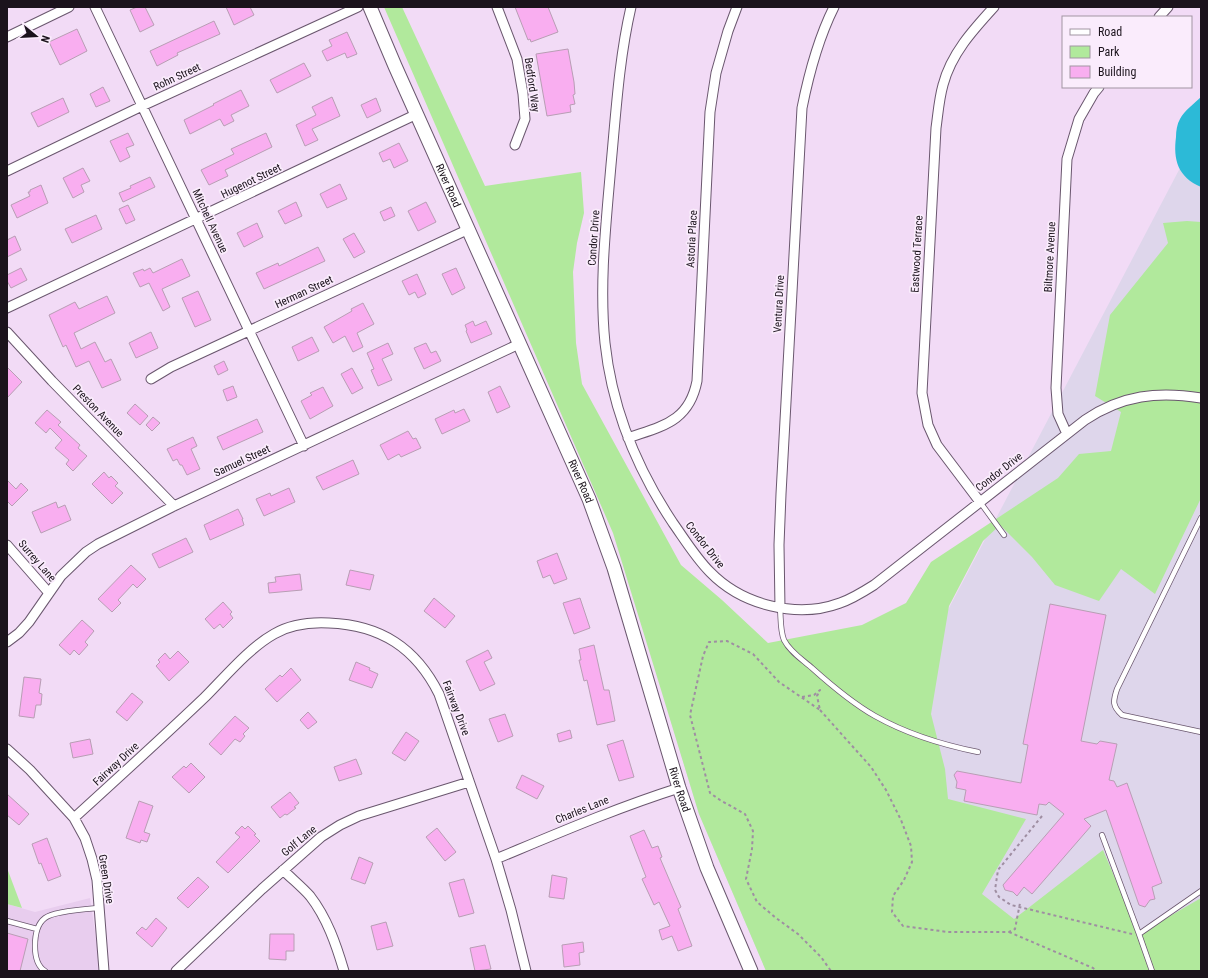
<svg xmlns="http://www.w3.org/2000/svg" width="1208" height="978" font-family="'Roboto Condensed',sans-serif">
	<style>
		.commercial { fill: #ded6eb }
		.built { fill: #e8cdee }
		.green { fill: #b1e99c }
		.water { fill: #2cbad7 }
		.building { fill: #f9aef0; stroke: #b89eb4 }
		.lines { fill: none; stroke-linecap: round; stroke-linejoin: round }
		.lane-casing { stroke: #6a576e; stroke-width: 6 }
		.street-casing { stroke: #6a576e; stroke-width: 11 }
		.secondary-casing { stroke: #6a576e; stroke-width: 15 }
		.path { stroke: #9f8ea2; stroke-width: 2; stroke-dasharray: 3 3; stroke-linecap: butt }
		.lane { stroke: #fff; stroke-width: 4.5 }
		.street { stroke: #fff; stroke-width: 9 }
		.secondary { stroke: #fff; stroke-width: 13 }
		.labels { text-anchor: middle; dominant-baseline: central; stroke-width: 3.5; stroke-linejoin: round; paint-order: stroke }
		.street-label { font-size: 11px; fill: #1b131c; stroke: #faecfc }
	</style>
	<rect width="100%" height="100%" fill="#f2dbf6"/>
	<path class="commercial" d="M 1201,128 L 1201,971 L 766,971 L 699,814 L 670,718 L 928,648 Z"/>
	<path class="built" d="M 90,898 L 97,946 L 98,971 L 7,971 L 7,904 L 35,912 Z"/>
	<path class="green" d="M 384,7 L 402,7 L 485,186 L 581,172 L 584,213 L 577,243 L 573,272 L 576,343 L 582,384 L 681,565 L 722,600 L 768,643 L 862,625 L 906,603 L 931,562 L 1058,478 L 1079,454 L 1111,451 L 1121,412 L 1095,396 L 1110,315 L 1168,243 L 1163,223 L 1187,221 L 1201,222 L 1201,498 L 1155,594 L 1121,569 L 1099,601 L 1055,585 L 1032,557 L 1000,525 L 983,541 L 949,606 L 931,714 L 945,769 L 948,799 L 1026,819 L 982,894 L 1014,919 L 1103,850 L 1139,934 L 1201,898 L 1201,971 L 766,971 L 699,814 L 613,533 Z
		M 7,868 L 22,908 L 7,904 Z"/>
	<path class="water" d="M 1201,97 L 1201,187 C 1178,177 1173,160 1176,137 C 1176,131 1177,124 1180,119 C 1184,111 1195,103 1201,97 Z"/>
	<path class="building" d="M 137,7 L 145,7 L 154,25 L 140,32 L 130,10 Z
		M 226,7 L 250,7 L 254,15 L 234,25 Z
		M 515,7 L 548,7 L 558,32 L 531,42 L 530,39 L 528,40 Z
		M 214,21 L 220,34 L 177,53 L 178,55 L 157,66 L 150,51 Z
		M 77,29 L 87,51 L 60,65 L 49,42 Z
		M 347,32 L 357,54 L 347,58 L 345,53 L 327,61 L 322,51 L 332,46 L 329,40 Z
		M 568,49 L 574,82 L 575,94 L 573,95 L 575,104 L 570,105 L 571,112 L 547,116 L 536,54 Z
		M 304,63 L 311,76 L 277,93 L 270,80 Z
		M 103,87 L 110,101 L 96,107 L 90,94 Z
		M 241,90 L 249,106 L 231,115 L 234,121 L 224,126 L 220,119 L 190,134 L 184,120 L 214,105 L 213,104 Z
		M 332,97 L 340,116 L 312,129 L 318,140 L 305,146 L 296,125 L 316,115 L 312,107 Z
		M 63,98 L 69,112 L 38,127 L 31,113 Z
		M 376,98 L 381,111 L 367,118 L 361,105 Z
		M 128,133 L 134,145 L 126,148 L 130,157 L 120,162 L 110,141 Z
		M 266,133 L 272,147 L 225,170 L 228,176 L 209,185 L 201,170 L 234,154 L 231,149 Z
		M 399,143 L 408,161 L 394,168 L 390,159 L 383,162 L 379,153 Z
		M 83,168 L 90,181 L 81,185 L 84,192 L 73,198 L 63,178 Z
		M 150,177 L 155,187 L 123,202 L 119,193 L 131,188 L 130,186 Z
		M 340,184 L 347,199 L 327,208 L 320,194 Z
		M 41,185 L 48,203 L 17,218 L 11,205 L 30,196 L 28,192 L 30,192 L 30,190 Z
		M 296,202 L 302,216 L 285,224 L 278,211 Z
		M 426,202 L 436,222 L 418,231 L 408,211 Z
		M 128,205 L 135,220 L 126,224 L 119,209 Z
		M 391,207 L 395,216 L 384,221 L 380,212 Z
		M 96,215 L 102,229 L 72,243 L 65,229 Z
		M 257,223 L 263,237 L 244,247 L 237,233 Z
		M 354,233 L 365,252 L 354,258 L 343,239 Z
		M 15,236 L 21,250 L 7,257 L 7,240 Z
		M 318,247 L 325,261 L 264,289 L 256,273 L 278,263 L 279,266 Z
		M 182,259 L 190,276 L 162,289 L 170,307 L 163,311 L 149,283 L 140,287 L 133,273 L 143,269 L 144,271 L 150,268 L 153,273 Z
		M 21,268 L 27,280 L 11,288 L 7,281 L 7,275 Z
		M 456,268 L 465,288 L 452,295 L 442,274 Z
		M 417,274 L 426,294 L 418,298 L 415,292 L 409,295 L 402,281 Z
		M 198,291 L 211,320 L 195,327 L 182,298 Z
		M 107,296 L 115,313 L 74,333 L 81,349 L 95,342 L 105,362 L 111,359 L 121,380 L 102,388 L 89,361 L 76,367 L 66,345 L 63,347 L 49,315 L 75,302 L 79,309 Z
		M 363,303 L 374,324 L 357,333 L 363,347 L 353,352 L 345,336 L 333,343 L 324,327 L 352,311 L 351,309 Z
		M 473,321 L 475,326 L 486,321 L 492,334 L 471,343 L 466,331 L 467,330 L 465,325 Z
		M 151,332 L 158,348 L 136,358 L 129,343 Z
		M 312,337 L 319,351 L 298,361 L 292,347 Z
		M 388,343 L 393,354 L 382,359 L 392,380 L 378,386 L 371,370 L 374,369 L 367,353 Z
		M 426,343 L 431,353 L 436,351 L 441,361 L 424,369 L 414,348 Z
		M 224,361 L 228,370 L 218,375 L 214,366 Z
		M 7,367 L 22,382 L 7,398 Z
		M 352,368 L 363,388 L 352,394 L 341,374 Z
		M 233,386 L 237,397 L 227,401 L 223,390 Z
		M 500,386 L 510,407 L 497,413 L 488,392 Z
		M 323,387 L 333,406 L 310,419 L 301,401 L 312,395 L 310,393 Z
		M 135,404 L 148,416 L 140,425 L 127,413 Z
		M 464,409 L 470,421 L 442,434 L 435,419 L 454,410 L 455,413 Z
		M 47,410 L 61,422 L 58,425 L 80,445 L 78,448 L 87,456 L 73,471 L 66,464 L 69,460 L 55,448 L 62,440 L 50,428 L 46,433 L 35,423 Z
		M 153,417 L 160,423 L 152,431 L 146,425 Z
		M 257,419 L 263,432 L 223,450 L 217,437 Z
		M 408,431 L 413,439 L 416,438 L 421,448 L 401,457 L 399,454 L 388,460 L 380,445 Z
		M 193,437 L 197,446 L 191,449 L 200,469 L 187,475 L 182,465 L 180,465 L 177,459 L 173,461 L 167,449 Z
		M 353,460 L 359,474 L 323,490 L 316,477 Z
		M 104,472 L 109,478 L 111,476 L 118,483 L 115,486 L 123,493 L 112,504 L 92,484 Z
		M 7,480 L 16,489 L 21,483 L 28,490 L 12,506 L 7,501 Z
		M 289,488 L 295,502 L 264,516 L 256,499 L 270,493 L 271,496 Z
		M 56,502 L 58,508 L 65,505 L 71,520 L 41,533 L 32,512 Z
		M 238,509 L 243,519 L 242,519 L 244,525 L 210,540 L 204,525 Z
		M 186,538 L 193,552 L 159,568 L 152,554 Z
		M 557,553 L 567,579 L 554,584 L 550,575 L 543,578 L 537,561 Z
		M 131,565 L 146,579 L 137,588 L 133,584 L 118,600 L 121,603 L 112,612 L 98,599 Z
		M 350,570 L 374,575 L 370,590 L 346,585 Z
		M 300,574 L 302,590 L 269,593 L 268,583 L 276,582 L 275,577 Z
		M 434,598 L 455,616 L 445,628 L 424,611 Z
		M 580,598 L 590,628 L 574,634 L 563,603 Z
		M 223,602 L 232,612 L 230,614 L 233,618 L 223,628 L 220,624 L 214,629 L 205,619 Z
		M 1050,604 L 1106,615 L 1081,741 L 1097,744 L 1100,741 L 1117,744 L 1109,780 L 1114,781 L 1117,787 L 1127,783 L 1162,883 L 1152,887 L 1155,899 L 1150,900 L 1145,907 L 1139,905 L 1106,810 L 1084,819 L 1091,826 L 1032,894 L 1024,887 L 1017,896 L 1013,892 L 1005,890 L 1003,885 L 1064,814 L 1049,802 L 1046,805 L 1039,804 L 1037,815 L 964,801 L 966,790 L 956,788 L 957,782 L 954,775 L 957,771 L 1021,783 L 1028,745 L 1023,744 Z
		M 82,620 L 94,631 L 85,642 L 88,645 L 79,655 L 74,650 L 70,655 L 59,645 Z
		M 594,645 L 604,690 L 609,690 L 615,721 L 597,725 L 587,680 L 584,681 L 579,660 L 581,660 L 579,649 Z
		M 488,650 L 492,658 L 484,662 L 495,684 L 480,691 L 466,661 Z
		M 178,651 L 189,662 L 169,681 L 156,666 L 160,662 L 158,660 L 165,653 L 170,659 Z
		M 356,662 L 370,668 L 369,670 L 378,674 L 372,688 L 349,680 Z
		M 291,668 L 301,680 L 277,702 L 265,689 L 280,675 L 282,677 Z
		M 24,677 L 41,679 L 39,693 L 42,694 L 41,705 L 36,705 L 34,718 L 19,716 Z
		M 132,693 L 143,702 L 127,721 L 116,712 Z
		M 308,712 L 317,722 L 308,729 L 300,720 Z
		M 505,714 L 513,736 L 498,742 L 489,719 Z
		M 235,716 L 249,728 L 243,734 L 245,736 L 240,742 L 235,739 L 221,755 L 209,744 Z
		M 570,730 L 572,738 L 559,742 L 557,734 Z
		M 406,732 L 419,741 L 405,761 L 392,753 Z
		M 90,739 L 93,754 L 73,758 L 70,743 Z
		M 623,740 L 634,777 L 619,781 L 607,745 Z
		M 356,759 L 362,774 L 339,781 L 334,767 Z
		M 191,763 L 205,777 L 189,793 L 172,777 L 184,766 L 186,768 Z
		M 522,775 L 544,786 L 537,799 L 516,788 Z
		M 290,792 L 299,803 L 294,807 L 296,808 L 287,815 L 285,814 L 280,818 L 271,807 Z
		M 7,794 L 29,814 L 19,825 L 7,815 Z
		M 139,801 L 153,806 L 144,832 L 150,834 L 147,842 L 141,840 L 140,843 L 126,838 Z
		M 242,826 L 245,829 L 248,826 L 256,834 L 254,835 L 260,841 L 228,873 L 216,862 L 240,837 L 235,833 Z
		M 437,828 L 456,852 L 445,861 L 426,837 Z
		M 644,830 L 652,848 L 658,846 L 662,857 L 660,858 L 681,907 L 678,909 L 692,946 L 678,951 L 672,936 L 662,940 L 659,930 L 670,926 L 659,902 L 654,905 L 642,879 L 646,877 L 630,836 Z
		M 47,838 L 61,876 L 48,881 L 41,863 L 39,864 L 32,844 Z
		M 359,857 L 373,863 L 365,884 L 351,879 Z
		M 552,875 L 567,878 L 564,899 L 549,897 Z
		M 198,877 L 209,887 L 188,908 L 177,898 Z
		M 464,879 L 474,913 L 459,917 L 449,883 Z
		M 156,918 L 167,928 L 152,947 L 136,933 L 142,927 L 146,930 Z
		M 386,922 L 393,946 L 377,950 L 371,926 Z
		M 7,933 L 28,939 L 20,971 L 7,971 Z
		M 270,934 L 294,934 L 294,951 L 286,951 L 286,960 L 269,959 Z
		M 583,942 L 584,952 L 579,953 L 580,965 L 564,967 L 562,945 Z
		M 485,945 L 491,969 L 475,971 L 470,948 Z"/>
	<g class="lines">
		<g class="lane-casing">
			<path id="lane" d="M 980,502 L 1004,535
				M 1201,518 L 1117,689 C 1113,701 1112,706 1122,715 L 1201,732
				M 780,608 C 781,619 780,630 784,640 C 790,652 803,660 812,668 C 832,686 852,703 875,716 C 907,734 943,745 978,752
				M 1102,835 L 1139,934
				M 7,921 L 37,929
				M 45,971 C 37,966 35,955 35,946 C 35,936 37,924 45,918 C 54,911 87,909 99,908
				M 1152,971 L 1139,934 L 1201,891"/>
		</g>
		<g class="street-casing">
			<path id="street" d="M 95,7 L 304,446
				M 497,7 L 517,59 L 523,94 L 525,119 L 515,145
				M 631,7 C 619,59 616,112 611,165 C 606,224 599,284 605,343 C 612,408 637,469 673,523 C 685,540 696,558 710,572 C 742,605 797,619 840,603 C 852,599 863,592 874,585 L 1085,420 C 1122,395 1158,391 1201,398
				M 1159,17 L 1168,7
				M 7,37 L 69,7
				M 7,171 L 142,106 L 358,7
				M 7,308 L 417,114
				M 7,332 L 52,381 L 174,506
				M 151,379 L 171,367 L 469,229
				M 1067,434 L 1058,414 L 1056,388 L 1067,159 L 1079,119 L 1094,93 L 1099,87
				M 628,438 C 662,426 689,422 697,381 L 710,112 L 716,73 L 728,31 L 737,7
				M 980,502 L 937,445 L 928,425 L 922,393 L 936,128 C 938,114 939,99 943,85 C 951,54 973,30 994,7
				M 7,545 L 49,593
				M 780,608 L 779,545 L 781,494 L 802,108 C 809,73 818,39 834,7
				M 7,642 L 19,633 L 29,622 L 61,576 L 86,552 L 98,544 L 174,506 L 519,344
				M 7,749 L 30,770 L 74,818 L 85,838 L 92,859 L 97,880 L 104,971
				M 74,818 C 118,778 162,738 205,697 C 225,677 249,648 274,634 C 291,624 310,622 329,623 C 381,625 416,648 439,694 L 496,859 L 511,910 L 526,971
				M 496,859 C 556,834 616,808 679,788
				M 283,870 C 292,879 302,887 310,896 C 327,918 336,944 344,971
				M 176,971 L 262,889 L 321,837 L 340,825 L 359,816 L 469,782"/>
		</g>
		<g class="secondary-casing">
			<g id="secondary">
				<path id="s1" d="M 370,7 L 395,66 L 589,499 L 614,568 L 679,788 L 707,868 L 751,971"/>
			</g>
		</g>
		<path class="path" d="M 802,697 L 814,695 L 820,690 L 817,696 L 820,710 L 779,682 L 753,654 L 727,641 L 709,642 L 703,656 L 690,715 L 710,793 L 720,800 L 745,814 L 753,831 L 752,849 L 746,879 L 757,902 L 776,918 L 798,934 L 821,957 L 831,971
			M 820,710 L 871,767 L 886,790 L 901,820 L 911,846 L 912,862 L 904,880 L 893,896 L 892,912 L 903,926 L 948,932 L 1009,932 L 1015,929 L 1020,903
			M 1042,816 L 998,870 L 995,890 L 999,897 L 1011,905 L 1132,934
			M 1009,932 L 1093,968 L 1097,971"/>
		<use href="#lane" class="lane"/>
		<use href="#street" class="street"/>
		<use href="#secondary" class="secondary"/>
	</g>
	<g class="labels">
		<g class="street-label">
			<text transform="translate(177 77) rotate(-25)">Rohn Street</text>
			<text transform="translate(532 85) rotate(82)">Bedford Way</text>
			<text transform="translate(251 181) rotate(-26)">Hugenot Street</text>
			<text stroke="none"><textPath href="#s1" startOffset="195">River Road</textPath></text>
			<text transform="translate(210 221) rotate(65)">Mitchell Avenue</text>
			<text transform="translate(594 238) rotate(-86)">Condor Drive</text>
			<text transform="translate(692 239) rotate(-87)">Astoria Place</text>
			<text transform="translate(917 254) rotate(-87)">Eastwood Terrace</text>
			<text transform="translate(1050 257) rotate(-87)">Biltmore Avenue</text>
			<text transform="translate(304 292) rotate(-25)">Herman Street</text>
			<text transform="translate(779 304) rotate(-87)">Ventura Drive</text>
			<text transform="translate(98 411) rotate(46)">Preston Avenue</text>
			<text transform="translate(242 461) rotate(-25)">Samuel Street</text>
			<text transform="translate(999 472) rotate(-38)">Condor Drive</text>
			<text stroke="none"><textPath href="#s1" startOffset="519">River Road</textPath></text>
			<text transform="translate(705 545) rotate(52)">Condor Drive</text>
			<text transform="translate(37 561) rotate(49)">Surrey Lane</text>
			<text transform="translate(456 708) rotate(69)">Fairway Drive</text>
			<text transform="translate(116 764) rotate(-43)">Fairway Drive</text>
			<text stroke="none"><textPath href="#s1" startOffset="843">River Road</textPath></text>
			<text transform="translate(582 810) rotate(-22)">Charles Lane</text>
			<text transform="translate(299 841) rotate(-40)">Golf Lane</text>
			<text transform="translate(106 879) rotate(81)">Green Drive</text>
		</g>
	</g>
	<rect width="1208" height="978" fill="none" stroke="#1b131c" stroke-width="16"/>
	<rect x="1062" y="16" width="130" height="72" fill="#faecfc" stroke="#a195a2"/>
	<rect x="1070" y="29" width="20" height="6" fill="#ffffff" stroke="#a195a2"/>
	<text x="1098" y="36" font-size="12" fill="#1b131c">Road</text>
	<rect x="1070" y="46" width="20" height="12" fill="#b1e99c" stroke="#a195a2"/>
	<text x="1098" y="56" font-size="12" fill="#1b131c">Park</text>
	<rect x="1070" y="66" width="20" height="12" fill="#f9aef0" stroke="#a195a2"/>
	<text x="1098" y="76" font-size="12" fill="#1b131c">Building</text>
	<g transform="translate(36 36) rotate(108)" stroke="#faecfc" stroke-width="3" paint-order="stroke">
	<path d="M0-3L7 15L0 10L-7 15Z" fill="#1b131c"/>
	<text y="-6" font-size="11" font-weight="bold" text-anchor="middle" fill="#1b131c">N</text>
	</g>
</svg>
